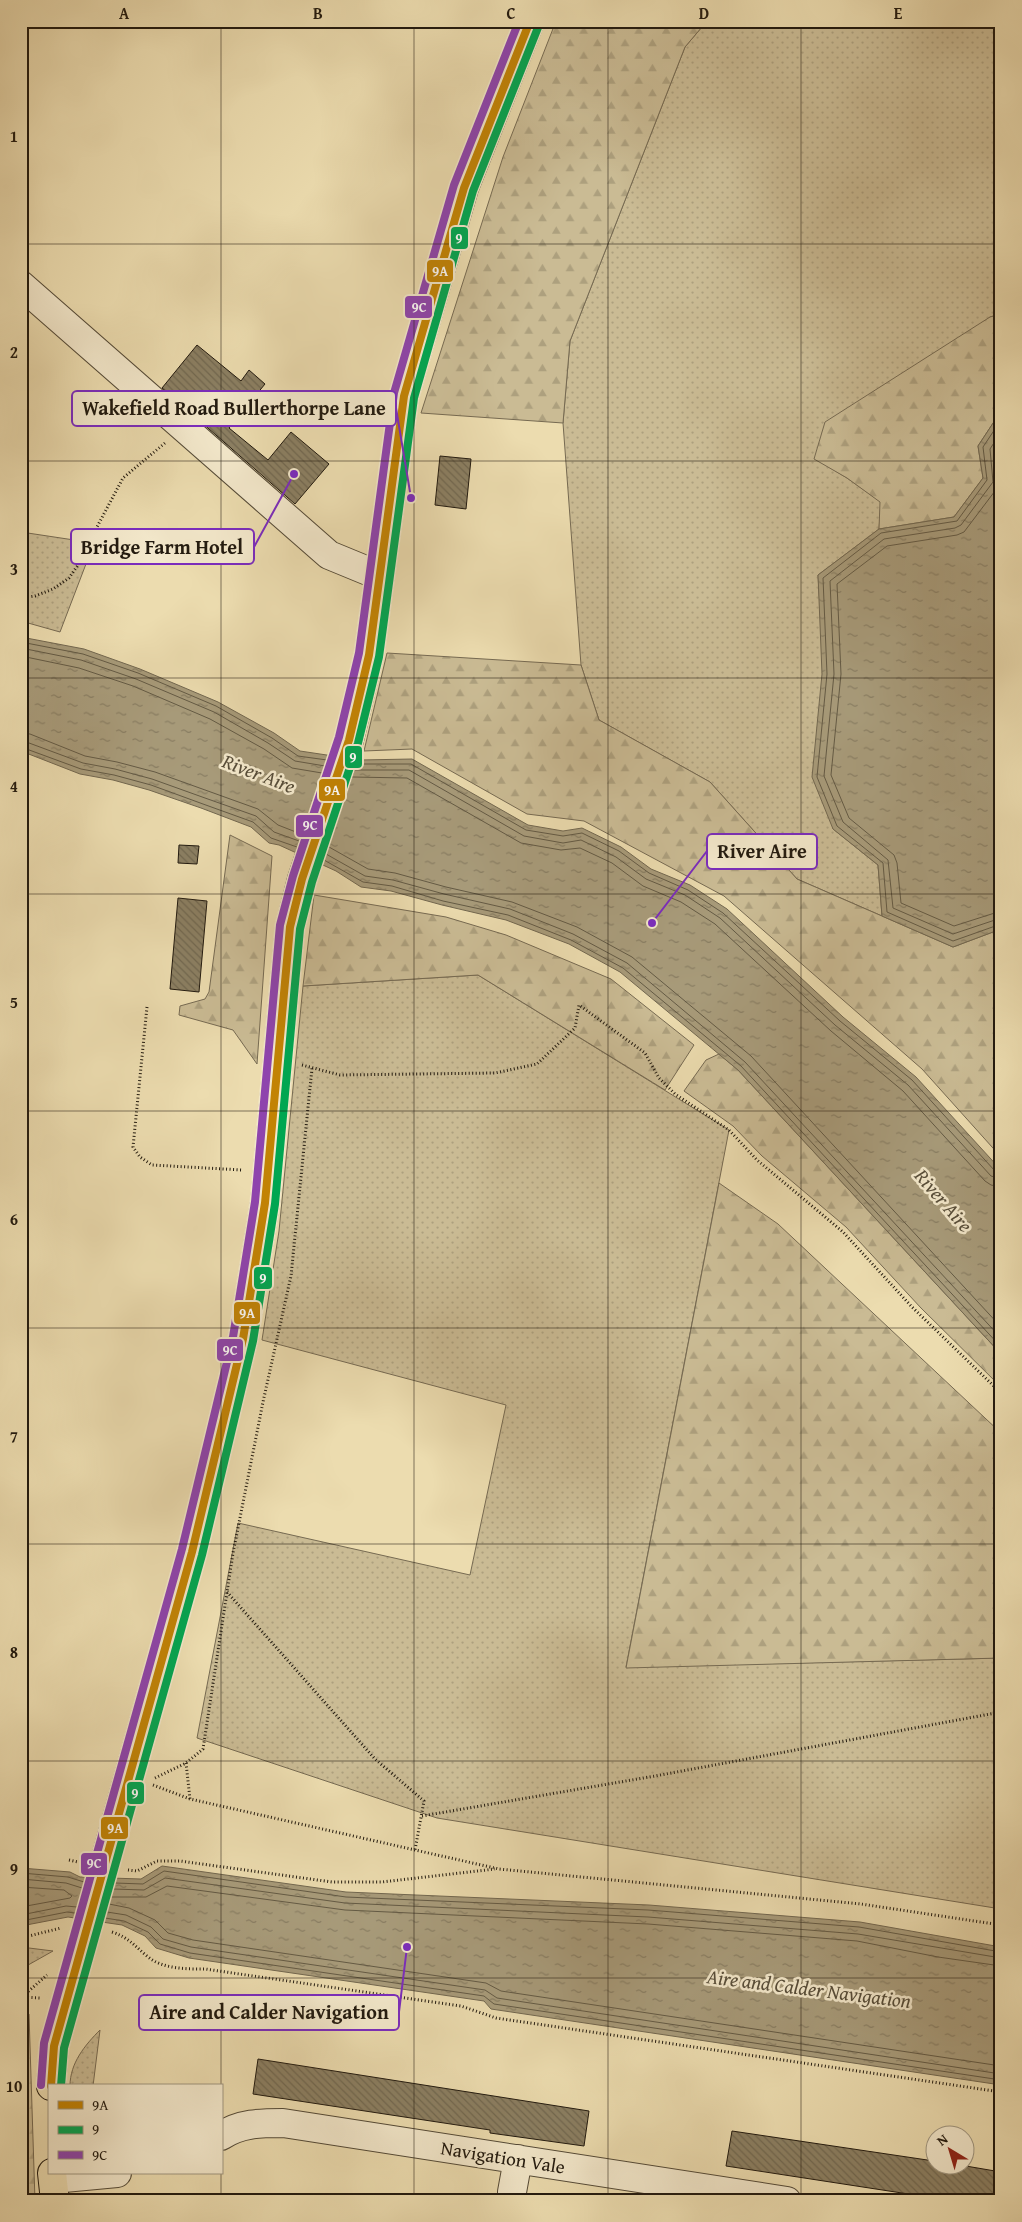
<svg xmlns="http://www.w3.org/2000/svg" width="1022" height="2222" font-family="'Gentium Book Plus',serif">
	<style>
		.grass { fill: url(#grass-dots); stroke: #766a52 }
		.forest { fill: url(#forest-firs); stroke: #766a52 }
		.water { fill: url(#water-ripples); stroke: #72674f }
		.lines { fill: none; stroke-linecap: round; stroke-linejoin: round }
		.shore { stroke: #645a44; stroke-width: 1 }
		.building { fill: url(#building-back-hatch); stroke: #221a0f }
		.minor-casing { stroke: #544a37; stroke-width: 30 }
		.major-casing { stroke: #221a0f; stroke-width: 30 }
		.path { stroke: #221a0f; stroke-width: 3; stroke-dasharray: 1 2.5; stroke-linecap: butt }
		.minor { stroke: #f3e8cb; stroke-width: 28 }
		.major { stroke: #ecdcaf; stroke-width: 28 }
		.major-bridge-casing { stroke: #221a0f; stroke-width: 30; stroke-linecap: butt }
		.major-bridge { stroke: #ecdcaf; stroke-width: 28 }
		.bus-1-casing { stroke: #f3e8cb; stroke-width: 11 }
		.bus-2-casing { stroke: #f3e8cb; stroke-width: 11 }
		.bus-3-casing { stroke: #f3e8cb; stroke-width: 11 }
		.bus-1 { stroke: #c28304; stroke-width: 8 }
		.bus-2 { stroke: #00a651; stroke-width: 8 }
		.bus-3 { stroke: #8e44ad; stroke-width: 8 }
		.grid { fill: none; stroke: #221a0f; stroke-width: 1; stroke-opacity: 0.55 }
		.labels { text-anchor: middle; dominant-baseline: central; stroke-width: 5; stroke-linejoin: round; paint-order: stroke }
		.street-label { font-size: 19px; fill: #221a0f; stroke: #f3e8cb }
		.water-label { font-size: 20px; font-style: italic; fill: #574d39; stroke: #f3e8cb }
		.leader { fill: none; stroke: #7b2cbf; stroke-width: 2 }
		.callout-dot { fill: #7b2cbf; stroke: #f3e8cb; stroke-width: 2 }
		.callout { fill: #f3e8cb; stroke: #7b2cbf; stroke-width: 2 }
		.callout-label { font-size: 20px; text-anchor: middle; font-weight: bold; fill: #221a0f }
		.line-badge { stroke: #f3e8cb; stroke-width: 2 }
		.badge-label { font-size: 14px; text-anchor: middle; font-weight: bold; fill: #fff }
		.neatline { fill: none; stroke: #221a0f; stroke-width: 2 }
		.grid-label { font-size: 16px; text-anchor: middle; font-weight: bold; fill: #221a0f }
	</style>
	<defs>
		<pattern id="grass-dots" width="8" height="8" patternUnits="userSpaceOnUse" patternTransform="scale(1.25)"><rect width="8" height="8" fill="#cabb94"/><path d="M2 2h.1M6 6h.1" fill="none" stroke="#ada07e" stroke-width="1.8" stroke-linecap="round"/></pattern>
		<pattern id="forest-firs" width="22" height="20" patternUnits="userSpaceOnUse" patternTransform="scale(1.25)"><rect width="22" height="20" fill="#cabb94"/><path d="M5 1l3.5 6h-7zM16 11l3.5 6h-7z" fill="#ada07e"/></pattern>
		<pattern id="water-ripples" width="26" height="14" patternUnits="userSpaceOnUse" patternTransform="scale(1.25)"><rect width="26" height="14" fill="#a79a79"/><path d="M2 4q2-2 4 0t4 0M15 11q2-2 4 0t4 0" fill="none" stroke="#887d62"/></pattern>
		<pattern id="building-back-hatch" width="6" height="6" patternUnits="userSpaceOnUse" patternTransform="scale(1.25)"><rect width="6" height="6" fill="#8b7f62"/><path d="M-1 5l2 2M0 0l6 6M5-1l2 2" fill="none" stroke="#71674f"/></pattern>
	</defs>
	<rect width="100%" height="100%" fill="#ecdcaf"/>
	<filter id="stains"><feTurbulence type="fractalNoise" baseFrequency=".004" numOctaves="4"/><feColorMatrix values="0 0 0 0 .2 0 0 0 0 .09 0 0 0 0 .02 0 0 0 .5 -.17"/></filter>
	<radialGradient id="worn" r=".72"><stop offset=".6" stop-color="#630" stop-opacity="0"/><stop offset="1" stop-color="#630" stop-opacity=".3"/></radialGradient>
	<path class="grass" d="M 707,21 L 1001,21 L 1001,314 L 990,317 L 814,458 L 847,478 L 881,502 L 879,529 L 818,575 L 833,829 L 878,865 L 882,916 L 797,879 L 710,782 L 599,720 L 581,665 L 563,423 L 570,341 L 685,47 Z
		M 21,532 L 94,543 L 60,632 L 21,621 Z
		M 478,975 L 729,1130 L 626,1667 L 1001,1658 L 1001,1909 L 437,1818 L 197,1738 L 238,1523 L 470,1575 L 506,1405 L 262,1340 L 279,1231 L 303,986 Z
		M 21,1947 L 53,1951 L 21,1969 Z
		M 100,2030 L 93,2086 L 70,2086 C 70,2063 85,2045 100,2030 Z"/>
	<path class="forest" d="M 556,21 L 707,21 L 685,47 L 570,341 L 563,423 L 421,413 L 503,157 Z
		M 1001,314 L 1001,411 L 978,446 L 983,478 L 954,517 L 879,529 L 880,502 L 847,478 L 814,459 L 825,422 L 990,317 Z
		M 387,653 L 581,665 L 599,720 L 710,782 L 797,879 L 953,947 L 1001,929 L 1001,1157 L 922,1069 L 724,896 L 584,821 L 527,814 L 412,749 L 364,751 Z
		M 230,835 L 272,856 L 257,1064 L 233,1030 L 179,1015 L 180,1006 L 205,999 L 209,992 Z
		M 314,895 L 446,917 L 506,935 L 611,979 L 694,1045 L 665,1090 L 478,975 L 303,986 Z
		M 719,1054 L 738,1070 L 1001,1354 L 1001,1387 L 921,1308 L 846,1227 L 762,1156 L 733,1126 L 684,1091 L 706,1060 Z
		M 719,1183 L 778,1224 L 1001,1433 L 1001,1658 L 626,1668 Z
		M 29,2014 L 35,2201 L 21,2201 L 21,2018 Z"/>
	<path class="water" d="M 1001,411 L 1001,929 L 953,947 L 882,916 L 878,865 L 833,829 L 812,777 L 822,674 L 818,575 L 879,529 L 954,517 L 983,478 L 978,446 Z
		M 21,637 L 84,649 L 140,669 L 218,702 L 274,733 L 300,751 L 360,760 L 412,759 L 528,825 L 563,831 L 582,828 L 621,847 L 651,869 L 690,885 L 727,909 L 843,1017 L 916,1077 L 1001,1170 L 1001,1354 L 738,1070 L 620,972 L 569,944 L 506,920 L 442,905 L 391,891 L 361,887 L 336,871 L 279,845 L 269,843 L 251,827 L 201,808 L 149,790 L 113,780 L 80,774 L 21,751 Z
		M 162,1866 L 346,1892 L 649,1905 L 860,1922 L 1001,1947 L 1001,2085 L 491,2009 L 484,2001 L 189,1958 L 156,1948 L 145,1936 L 122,1925 L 68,1917 L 21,1926 L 21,1868 L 70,1872 L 80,1877 L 141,1879 Z"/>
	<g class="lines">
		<path class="shore" d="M 1001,420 L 983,447 L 987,480 L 957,521 L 881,533 L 823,578 L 827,674 L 817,777 L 837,826 L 883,863 L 887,912 L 953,941 L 1001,924
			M 1001,432 L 990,449 L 993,482 L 961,525 L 955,528 L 884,539 L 830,581 L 834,674 L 824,776 L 843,822 L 888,860 L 893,908 L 953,934 L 1001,918
			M 1001,483 L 964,532 L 957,535 L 887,546 L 837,584 L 841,674 L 831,775 L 849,818 L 894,855 L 897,863 L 901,903 L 954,926 L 1001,911
			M 21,642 L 83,654 L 138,673 L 216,706 L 272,738 L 298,756 L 327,760
			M 21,648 L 81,660 L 136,679 L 214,712 L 268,743 L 295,761 L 325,766
			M 21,656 L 79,668 L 133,686 L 210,719 L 264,749 L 292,768 L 322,773
			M 21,733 L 30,734 L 85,756 L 117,762 L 155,772 L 258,809 L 278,825 L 301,834
			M 21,740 L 83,763 L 115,769 L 152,779 L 205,798 L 256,816 L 274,832 L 299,841
			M 21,747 L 81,769 L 114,775 L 151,785 L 203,804 L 253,822 L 271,838 L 297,847
			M 357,764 L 411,764 L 526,830 L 563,836 L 582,833 L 619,851 L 649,873 L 688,890 L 723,913 L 840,1021 L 912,1080 L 995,1171 L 1001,1173
			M 355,770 L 409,770 L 524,836 L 563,843 L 581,840 L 616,857 L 646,879 L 685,895 L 720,918 L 835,1025 L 908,1085 L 991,1176 L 1001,1179
			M 352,777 L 407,778 L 521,843 L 561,850 L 580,848 L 612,863 L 643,886 L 681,902 L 715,924 L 831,1031 L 903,1091 L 985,1181 L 991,1185 L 1001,1187
			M 329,847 L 368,869 L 395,873 L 446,887 L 512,902 L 577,927 L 632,957 L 751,1056 L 1001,1327
			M 326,854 L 365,876 L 393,880 L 444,894 L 510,909 L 573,934 L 627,963 L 745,1062 L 1001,1338
			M 324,860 L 363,882 L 392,886 L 443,901 L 508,915 L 571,940 L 623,968 L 741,1066 L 1001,1347
			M 21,1873 L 68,1877 L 84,1882
			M 21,1879 L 66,1883 L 82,1888
			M 115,1883 L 143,1884 L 164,1871 L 346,1897 L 648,1910 L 859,1927 L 1001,1952
			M 21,1887 L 64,1890 L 72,1896 L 70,1898 L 21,1907
			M 113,1889 L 144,1890 L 165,1878 L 345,1903 L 648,1917 L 858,1934 L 1001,1958
			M 111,1897 L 146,1897 L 167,1886 L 345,1910 L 648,1924 L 857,1941 L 938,1957 L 1001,1966
			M 109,1904 L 129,1908 L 155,1920 L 168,1933 L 193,1940 L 486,1983 L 501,1991 L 1001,2066
			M 107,1912 L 126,1915 L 151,1927 L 163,1939 L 191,1947 L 485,1990 L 497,1998 L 1001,2074
			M 21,1915 L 66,1906 L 77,1907
			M 105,1918 L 124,1921 L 148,1932 L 160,1944 L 190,1953 L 484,1996 L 494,2004 L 1001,2080
			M 21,1921 L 67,1912 L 75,1913"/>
	</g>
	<path class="building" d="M 197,345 L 241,381 L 249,370 L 265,384 L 229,428 L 268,460 L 291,432 L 329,464 L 295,504 L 162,388 Z
		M 440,456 L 471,459 L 466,509 L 435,505 Z
		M 179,845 L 199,846 L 197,864 L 178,863 Z
		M 178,898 L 207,901 L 199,992 L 170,989 Z
		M 258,2059 L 589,2111 L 584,2146 L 490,2133 L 490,2130 L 253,2094 Z
		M 732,2131 L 934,2161 L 934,2164 L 954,2164 L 1001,2172 L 1001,2201 L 954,2201 L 726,2166 Z"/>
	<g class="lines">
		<g class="minor-casing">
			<path id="minor" d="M 21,285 L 329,555 L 380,576
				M 221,2136 C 240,2123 261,2123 283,2123 L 787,2201
				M 53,2179 L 117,2173
				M 512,2192 L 518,2159"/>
		</g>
		<g class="major-casing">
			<path id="major" d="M 112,1836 L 192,1552 L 243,1339 L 265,1203 L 290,927 L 302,879 L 349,740 L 369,655 L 404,396 L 464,188 L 530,21
				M 51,2086 L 54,2046 L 83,1942
				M 52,2173 L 55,2201"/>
		</g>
		<path class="path" d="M 21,598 L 35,596 L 53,589 L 69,578 L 85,555 L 90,540 L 123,478 L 165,443
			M 147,1007 L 133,1147 L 140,1157 L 152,1165 L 242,1170
			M 302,1065 L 340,1075 L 495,1073 L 537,1064 L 575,1028 L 579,1005 L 645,1053 L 659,1078 L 675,1094 L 729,1130 L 757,1160 L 843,1232 L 912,1307 L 1001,1393
			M 227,1592 L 375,1759 L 424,1801 L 415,1850
			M 186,1763 L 190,1799
			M 155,1778 L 186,1763 L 203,1749 L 233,1553 L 263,1402 L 291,1276 L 312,1068
			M 153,1785 L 190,1799 L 499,1869 L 861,1904 L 1001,1925
			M 422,1816 L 655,1776 L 1001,1712
			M 69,1860 L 78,1862
			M 128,1870 L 137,1871 L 157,1861 L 180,1861 L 332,1882 L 382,1882 L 495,1869
			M 112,1932 C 128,1937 136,1947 148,1957 C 163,1969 186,1969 205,1969 L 461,2006 L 496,2018 L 1001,2092
			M 21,1938 L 61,1928
			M 23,1996 L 47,1975
			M 21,1997 L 40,1998"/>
		<use href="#minor" class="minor"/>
		<use href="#major" class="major"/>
		<g class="major-bridge-casing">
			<path id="major-bridge" d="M 83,1942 L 112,1836"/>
		</g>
		<use href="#major-bridge" class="major-bridge"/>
		<g class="bus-1-casing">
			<path id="bus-1" d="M 51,2086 L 54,2046 L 192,1552 L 243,1339 L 265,1203 L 290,927 L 302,879 L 349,740 L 369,655 L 404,396 L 464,188 L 530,21"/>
		</g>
		<g class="bus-2-casing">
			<path id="bus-2" d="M 61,2086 L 64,2048 L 202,1555 L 253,1341 L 275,1204 L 300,929 L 312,882 L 358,743 L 379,657 L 414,398 L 473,191 L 539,25"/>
		</g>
		<g class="bus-3-casing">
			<path id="bus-3" d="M 41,2085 L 44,2043 L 182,1549 L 233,1337 L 255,1202 L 280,925 L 293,876 L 339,737 L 359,653 L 394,393 L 454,185 L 519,21"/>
		</g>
		<use href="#bus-1" class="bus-1"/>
		<use href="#bus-2" class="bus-2"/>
		<use href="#bus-3" class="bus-3"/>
	</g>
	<path class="grid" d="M 221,21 L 221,2086M 414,21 L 414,2201M 608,21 L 608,2201M 801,21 L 801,2201M 21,244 L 1001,244M 21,461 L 1001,461M 21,678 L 1001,678M 21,894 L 1001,894M 21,1111 L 1001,1111M 21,1328 L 1001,1328M 21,1544 L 1001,1544M 21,1761 L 1001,1761M 21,1978 L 1001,1978M 221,2173 L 221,2201"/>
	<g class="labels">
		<g class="street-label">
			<text transform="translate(503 2157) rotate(9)">Navigation Vale</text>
		</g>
		<g class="water-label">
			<text transform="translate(259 773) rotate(21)">River Aire</text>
			<text transform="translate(944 1200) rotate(49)">River Aire</text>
			<text transform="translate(809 1988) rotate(7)">Aire and Calder Navigation</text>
		</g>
	</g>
	<path class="leader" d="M411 498L396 408M294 474L254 547M652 923L707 851M407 1947L399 2012"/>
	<g class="callout-dot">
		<circle cx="411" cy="498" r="5"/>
		<circle cx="294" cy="474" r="5"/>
		<circle cx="652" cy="923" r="5"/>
		<circle cx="407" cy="1947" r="5"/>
	</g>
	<g class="callout">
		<rect x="72" y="391" width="324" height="35" rx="5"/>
		<rect x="71" y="529" width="183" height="35" rx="5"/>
		<rect x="707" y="834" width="110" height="35" rx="5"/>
		<rect x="139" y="1995" width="260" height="35" rx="5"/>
	</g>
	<g class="callout-label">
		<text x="234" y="415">Wakefield Road Bullerthorpe Lane</text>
		<text x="162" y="554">Bridge Farm Hotel</text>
		<text x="762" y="858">River Aire</text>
		<text x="269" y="2019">Aire and Calder Navigation</text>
	</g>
	<g class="line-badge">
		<rect x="450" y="226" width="19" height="24" rx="5" fill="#00a651"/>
		<rect x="426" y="259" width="28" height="24" rx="5" fill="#c28304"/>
		<rect x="404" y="295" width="29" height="24" rx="5" fill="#8e44ad"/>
		<rect x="344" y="745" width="19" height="24" rx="5" fill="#00a651"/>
		<rect x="318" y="778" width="28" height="24" rx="5" fill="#c28304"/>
		<rect x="295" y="814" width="29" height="24" rx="5" fill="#8e44ad"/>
		<rect x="253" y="1266" width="20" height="24" rx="5" fill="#00a651"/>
		<rect x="233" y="1301" width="28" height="24" rx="5" fill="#c28304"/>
		<rect x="216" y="1338" width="28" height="24" rx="5" fill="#8e44ad"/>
		<rect x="126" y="1781" width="19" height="24" rx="5" fill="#00a651"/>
		<rect x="100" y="1816" width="29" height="24" rx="5" fill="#c28304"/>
		<rect x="80" y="1852" width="28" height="24" rx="5" fill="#8e44ad"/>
	</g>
	<g class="badge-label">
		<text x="459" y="243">9</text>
		<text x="440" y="276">9A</text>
		<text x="419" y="312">9C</text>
		<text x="353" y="762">9</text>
		<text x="332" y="795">9A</text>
		<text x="310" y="830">9C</text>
		<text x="263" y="1283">9</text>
		<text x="247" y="1318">9A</text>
		<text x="230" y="1355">9C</text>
		<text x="135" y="1798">9</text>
		<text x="115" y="1833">9A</text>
		<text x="94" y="1868">9C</text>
	</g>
	<rect width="1022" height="2222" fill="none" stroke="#ecdcaf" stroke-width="55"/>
	<rect x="48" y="2084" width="175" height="90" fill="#f3e8cb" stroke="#9f9680"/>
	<rect x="58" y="2101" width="25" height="8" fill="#c28304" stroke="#9f9680"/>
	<text x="92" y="2110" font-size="15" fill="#221a0f">9A</text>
	<rect x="58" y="2126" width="25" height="8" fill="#00a651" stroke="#9f9680"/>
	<text x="92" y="2134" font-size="15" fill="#221a0f">9</text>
	<rect x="58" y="2151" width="25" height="8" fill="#8e44ad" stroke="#9f9680"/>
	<text x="92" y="2160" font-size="15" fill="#221a0f">9C</text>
	<g transform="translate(950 2150) rotate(322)"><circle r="24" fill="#f3e8cb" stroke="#9f9680"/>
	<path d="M0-4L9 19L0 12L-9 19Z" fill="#8f2418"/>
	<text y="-8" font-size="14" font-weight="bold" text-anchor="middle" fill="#221a0f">N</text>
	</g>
	<rect x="28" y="28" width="966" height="2166" class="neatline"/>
	<g class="grid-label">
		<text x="124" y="19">A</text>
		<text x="318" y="19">B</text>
		<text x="511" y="19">C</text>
		<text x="704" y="19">D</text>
		<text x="898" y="19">E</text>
		<text x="14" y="142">1</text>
		<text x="14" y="358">2</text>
		<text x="14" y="575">3</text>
		<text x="14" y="792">4</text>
		<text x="14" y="1008">5</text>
		<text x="14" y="1225">6</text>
		<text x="14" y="1442">7</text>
		<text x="14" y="1658">8</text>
		<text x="14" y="1875">9</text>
		<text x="14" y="2092">10</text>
	</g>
	<rect width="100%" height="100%" filter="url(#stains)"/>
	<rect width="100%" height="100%" fill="url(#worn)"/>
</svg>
